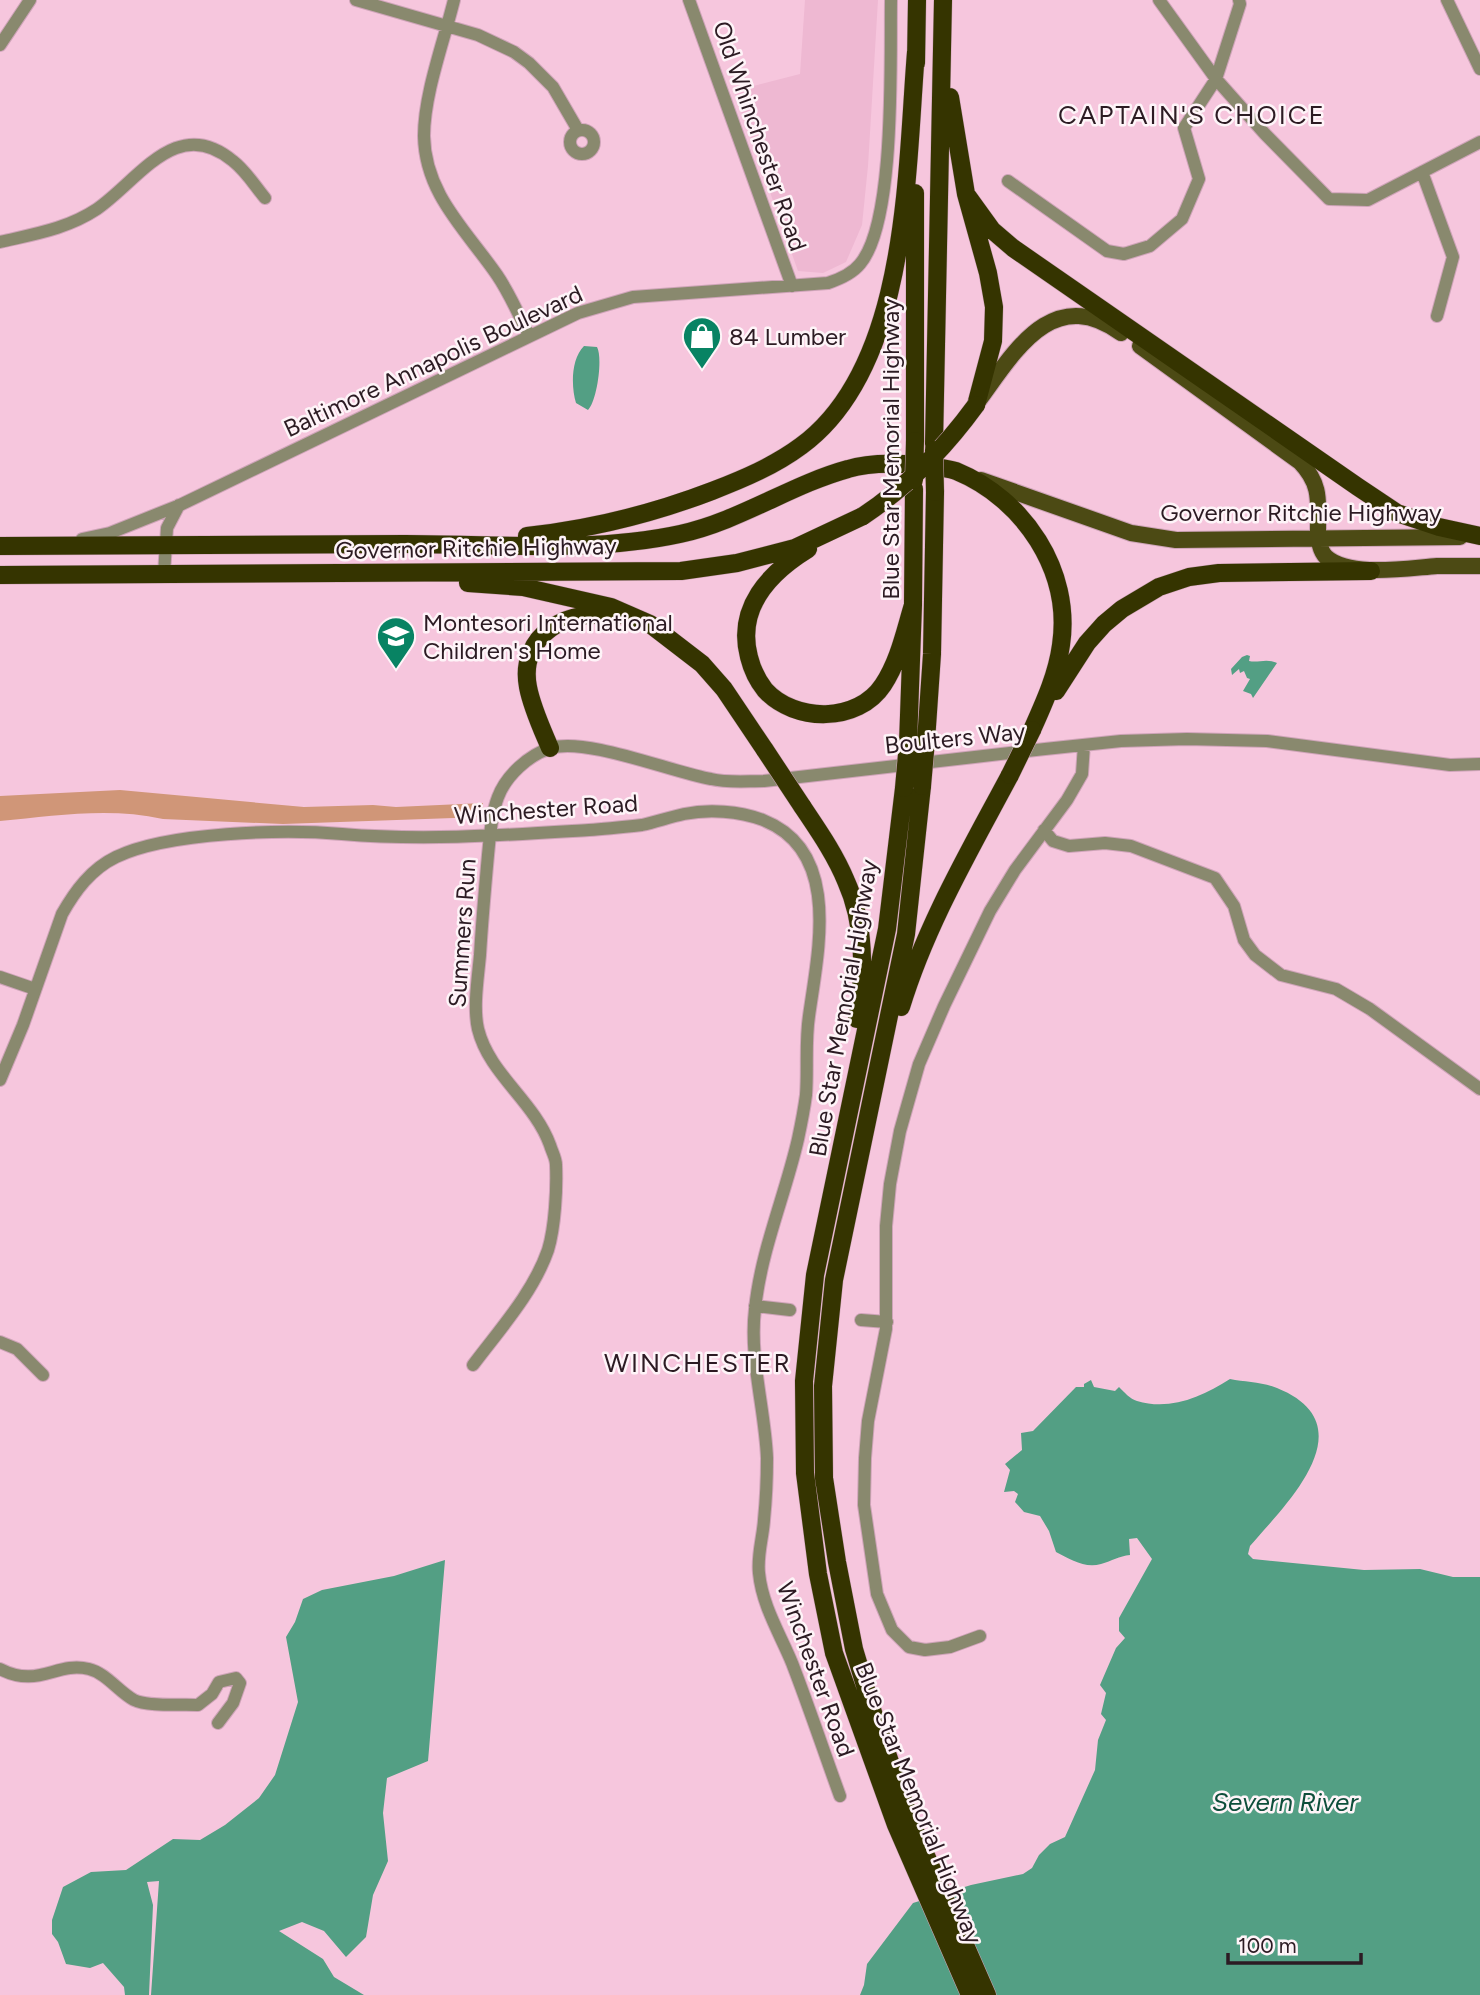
<svg xmlns="http://www.w3.org/2000/svg" width="1480" height="1995" font-family="Figtree,sans-serif">
	<style>
		.built { fill: #eeb8d2 }
		.green { fill: #d09678 }
		.water { fill: #539f84 }
		.lines { fill: none; stroke-linecap: round; stroke-linejoin: round }
		.minor-casing { stroke: #cea4b8; stroke-width: 14 }
		.major-casing { stroke: #cea4b8; stroke-width: 18 }
		.highway-casing { stroke: #cea4b8; stroke-width: 19 }
		.minor { stroke: #89896e; stroke-width: 12 }
		.major { stroke: #4c4a14; stroke-width: 16 }
		.highway { stroke: #353400; stroke-width: 18 }
		.highway-bridge-casing { stroke: #cea4b8; stroke-width: 19; stroke-linecap: butt }
		.highway-bridge { stroke: #353400; stroke-width: 18 }
		.labels { text-anchor: middle; dominant-baseline: central; stroke-width: 5; stroke-linejoin: round; paint-order: stroke }
		.street-label { font-size: 24px; fill: #2c1b23; stroke: #fef4f8 }
		.poi-label { font-size: 24px; fill: #2c1b23; stroke: #fef4f8; text-anchor: start }
		.neighbourhood-label { font-size: 26px; letter-spacing: 2px; fill: #2c1b23; stroke: #fef4f8 }
		.water-label { font-size: 26px; font-style: italic; fill: #0e4e3b; stroke: #fef4f8 }
	</style>
	<rect width="100%" height="100%" fill="#f6c6dd"/>
	<path class="built" d="M 805,0 L 878,0 L 868,166 L 862,225 L 846,262 L 823,273 L 798,271 L 734,91 L 800,74 Z"/>
	<path class="green" d="M 120,790 L 304,807 L 373,805 L 396,807 L 483,803 L 482,817 L 283,824 L 163,819 C 109,807 54,816 0,821 L 0,796 Z"/>
	<path class="water" d="M 584,346 L 597,347 C 603,358 597,401 588,410 L 576,403 C 571,386 571,359 584,346 Z
		M 1247,655 L 1250,656 L 1249,661 C 1259,663 1266,658 1277,663 L 1253,698 L 1251,694 L 1243,691 L 1250,679 L 1247,678 L 1244,671 L 1240,673 L 1239,669 L 1232,675 L 1231,669 L 1242,657 Z
		M 1230,1379 C 1245,1382 1263,1382 1277,1388 C 1368,1425 1287,1503 1250,1546 L 1248,1554 L 1253,1559 L 1364,1570 L 1420,1569 L 1453,1577 L 1480,1577 L 1480,1995 L 860,1995 L 864,1985 L 867,1964 L 913,1903 L 971,1885 L 1023,1874 L 1032,1868 L 1039,1855 L 1050,1844 L 1065,1837 L 1095,1770 L 1098,1740 L 1106,1720 L 1101,1714 L 1106,1693 L 1100,1685 L 1116,1648 L 1125,1638 L 1119,1631 L 1119,1618 L 1152,1559 L 1137,1538 L 1129,1539 L 1130,1555 C 1119,1556 1112,1561 1101,1564 C 1085,1569 1070,1559 1056,1552 L 1049,1531 L 1040,1516 L 1024,1512 L 1015,1502 L 1018,1494 L 1014,1491 L 1004,1492 L 1010,1470 L 1005,1464 L 1022,1450 L 1021,1433 L 1033,1431 L 1076,1387 L 1084,1387 L 1084,1384 L 1091,1380 L 1094,1387 L 1115,1391 L 1119,1387 C 1124,1392 1130,1399 1137,1401 C 1170,1411 1202,1397 1230,1379 Z
		M 445,1560 L 428,1761 L 387,1778 L 383,1813 L 388,1861 L 373,1895 L 366,1937 L 346,1957 L 324,1931 L 302,1922 L 279,1931 L 323,1959 L 334,1977 L 364,1995 L 151,1995 L 159,1881 L 147,1882 L 153,1905 L 149,1995 L 125,1995 L 124,1987 L 103,1963 L 90,1968 L 66,1964 L 58,1942 L 52,1934 L 52,1920 L 63,1887 L 91,1872 L 126,1870 L 173,1839 L 200,1840 L 225,1825 L 259,1798 L 275,1775 L 298,1702 L 286,1637 L 295,1622 L 303,1599 L 322,1590 L 394,1576 Z"/>
	<g class="lines">
		<g class="minor-casing">
			<path id="minor" d="M 356,0 L 478,35 L 514,52 L 529,63 L 553,87 L 578,130
				M 454,0 C 444,41 424,94 424,136 C 425,194 466,230 497,275 C 510,294 519,315 529,336
				M 689,0 L 792,286
				M 1159,0 L 1216,79 L 1265,134 L 1329,199 L 1368,200 L 1480,142
				M 1447,0 L 1480,69
				M 0,45 L 30,0
				M570 142a12 12 0 1 1 24 0a12 12 0 1 1-24 0Z
				M 1422,172 L 1453,257 L 1437,316
				M 1008,181 L 1107,251 L 1124,254 L 1150,246 L 1182,219 L 1199,179 L 1184,128 L 1216,79 L 1240,4 L 1239,0
				M 0,242 C 34,234 67,229 97,209 C 139,180 177,114 233,161 C 246,171 255,186 265,198
				M 82,539 L 110,533 L 180,505 L 578,313 L 633,297 L 828,283 C 840,279 852,274 860,264 C 896,222 890,57 891,0
				M 164,574 L 167,528 L 179,505
				M 1044,830 L 1053,841 L 1069,846 L 1105,843 L 1131,846 L 1215,878 L 1234,906 L 1244,940 L 1255,955 L 1281,975 L 1336,989 L 1370,1009 L 1480,1089
				M 0,977 L 35,989
				M 0,1080 L 23,1025 L 62,914 C 75,891 91,869 116,857 C 168,832 284,829 342,834 C 424,841 507,835 589,830 C 606,829 624,827 642,825 C 656,822 670,817 684,814 C 709,809 739,811 763,820 C 842,851 818,951 809,1016 C 805,1042 808,1069 806,1095 C 804,1110 801,1125 798,1139 C 785,1196 761,1250 755,1309 C 749,1358 765,1409 767,1458 C 767,1479 766,1500 764,1520 C 763,1537 757,1555 759,1573 C 762,1605 780,1634 792,1663 C 809,1707 824,1752 840,1796
				M 755,1306 L 790,1310
				M 861,1320 L 887,1322
				M 0,1342 L 17,1349 L 43,1375
				M 473,1365 C 500,1329 533,1293 548,1250 C 555,1227 557,1189 556,1165 C 556,1158 552,1152 550,1145 C 534,1101 489,1074 478,1029 C 473,1007 478,978 480,955 C 482,922 485,888 488,855 C 490,836 491,815 498,797 C 506,776 528,755 551,748 C 586,737 671,772 711,779 C 728,783 746,781 764,781 L 1045,749 L 1121,741 L 1187,739 L 1267,741 L 1450,765 L 1480,764
				M 980,1636 L 950,1647 L 925,1650 L 909,1647 L 892,1630 L 877,1594 L 864,1505 L 865,1458 L 868,1421 L 886,1329 L 886,1226 L 890,1184 L 900,1131 L 919,1064 L 944,1006 L 990,911 L 1015,870 L 1067,800 L 1082,774 L 1084,745
				M 0,1669 C 39,1689 56,1661 89,1669 C 106,1673 119,1692 134,1700 C 148,1707 182,1704 198,1705 L 212,1694 L 219,1682 L 236,1678 L 240,1683 L 233,1703 L 218,1723"/>
		</g>
		<g class="major-casing">
			<path id="major" d="M 1140,346 L 1300,462 C 1322,485 1318,502 1318,531 C 1318,539 1320,551 1326,557 C 1349,578 1408,568 1437,566 C 1451,566 1466,566 1480,566
				M 979,400 C 1015,351 1053,284 1121,333
				M 981,480 L 1131,533 L 1176,540 L 1460,537"/>
		</g>
		<g class="highway-casing">
			<path id="highway" d="M 916,63 L 917,0
				M 950,97 L 966,194 L 988,273 L 994,307 L 993,341 L 976,405
				M 966,194 L 992,230 L 1013,248 L 1358,487 L 1397,513 L 1439,527 L 1480,536
				M 915,441 L 915,193
				M 934,444 L 943,0
				M 527,536 C 591,529 652,514 712,491 C 743,479 774,466 801,446 C 909,367 906,173 916,52
				M 0,546 C 135,545 270,544 405,544 C 494,544 593,553 680,534 C 740,521 790,485 848,469 C 870,462 895,463 918,465 C 930,467 944,467 956,471 C 1024,499 1072,571 1061,645 C 1057,675 1044,703 1032,730
				M 808,549 C 769,573 736,608 749,657 C 752,669 757,680 765,690 C 795,723 858,723 883,685 C 899,661 905,631 913,605
				M 0,575 L 681,571 L 737,563 L 795,548 L 863,516
				M 468,583 L 523,587 L 611,607 L 650,624 L 702,664 L 724,689 L 765,750
				M 1056,691 L 1087,643 L 1104,624 L 1122,609 L 1159,587 L 1189,577 L 1219,573 L 1371,571
				M 926,741 L 932,654 L 935,492
				M 908,743 L 913,605 L 914,489
				M 550,748 C 542,729 532,708 528,687 C 518,635 569,606 615,617
				M 922,786 L 906,934 L 834,1280 L 823,1386 L 824,1478 L 837,1562 L 854,1649 L 875,1719 L 910,1819 L 987,1995
				M 904,788 L 887,929 L 815,1275 L 804,1381 L 805,1473 L 818,1574 L 834,1653 L 896,1825 L 970,1995
				M 802,806 C 818,830 835,854 846,881 C 865,923 865,974 857,1019
				M 901,1007 C 926,925 970,850 1010,775"/>
		</g>
		<use href="#minor" class="minor"/>
		<use href="#major" class="major"/>
		<use href="#highway" class="highway"/>
		<g class="highway-bridge-casing">
			<path id="highway-bridge" d="M 934,450 L 935,492
				M 914,480 L 915,441
				M 863,516 C 908,486 944,449 976,405
				M 765,750 L 802,806
				M 1010,775 L 1032,730
				M 922,786 L 926,741
				M 904,788 L 908,743"/>
		</g>
		<use href="#highway-bridge" class="highway-bridge"/>
	</g>
	<defs>
		<g id="shop-pin" transform="scale(2.0125)"><path d="M0 17L-7.5 6A9.5 9.5 0 1 1 7.5 6Z" fill="#088363" stroke="#fef4f8"/><path d="M-5-2.5h2.3a2.7 3.5 0 0 1 5.4 0H5L5.5 6h-11ZM-1.5-2.5h3a1.5 2.3 0 0 0-3 0Z" fill="#fff"/></g>
		<g id="school-pin" transform="scale(2.0125)"><path d="M0 17L-7.5 6A9.5 9.5 0 1 1 7.5 6Z" fill="#088363" stroke="#fef4f8"/><path d="M0-5L7-2L0 1L-7-2ZM-4 1L0 2.5L4 1V4Q0 6-4 4Z" fill="#fff"/></g>
	</defs>
	<g fill-rule="evenodd">
		<use href="#shop-pin" x="702" y="336"/>
		<use href="#school-pin" x="396" y="636"/>
	</g>
	<g class="labels">
		<g class="street-label">
			<text transform="translate(760 136) rotate(71)">Old Whinchester Road</text>
			<text transform="translate(433 361) rotate(-25)">Baltimore Annapolis Boulevard</text>
			<text transform="translate(890 449) rotate(-90)">Blue Star Memorial Highway</text>
			<text x="1301" y="512">Governor Ritchie Highway</text>
			<text transform="translate(476 548) rotate(-1)">Governor Ritchie Highway</text>
			<text transform="translate(955 738) rotate(-6)">Boulters Way</text>
			<text transform="translate(546 809) rotate(-4)">Winchester Road</text>
			<text transform="translate(462 933) rotate(-86)">Summers Run</text>
			<text transform="translate(843 1008) rotate(-80)">Blue Star Memorial Highway</text>
			<text transform="translate(816 1669) rotate(70)">Winchester Road</text>
			<text transform="translate(919 1803) rotate(68)">Blue Star Memorial Highway</text>
		</g>
		<g class="poi-label">
			<text x="729" y="336">84 Lumber</text>
			<text x="423" y="622">Montesori International<tspan x="423" dy="28">Children's Home</tspan></text>
		</g>
		<g class="neighbourhood-label">
			<text x="1192" y="115">CAPTAIN'S CHOICE</text>
			<text x="698" y="1363">WINCHESTER</text>
		</g>
		<g class="water-label">
			<text x="1285" y="1802">Severn River</text>
		</g>
	</g>
	<path d="M1228 1953v10h133v-10" fill="none" stroke="#2c1b23" stroke-width="3.5"/>
	<text x="1238" y="1953" font-size="21" fill="#2c1b23" stroke="#fef4f8" stroke-width="5" paint-order="stroke">100 m</text>
</svg>
